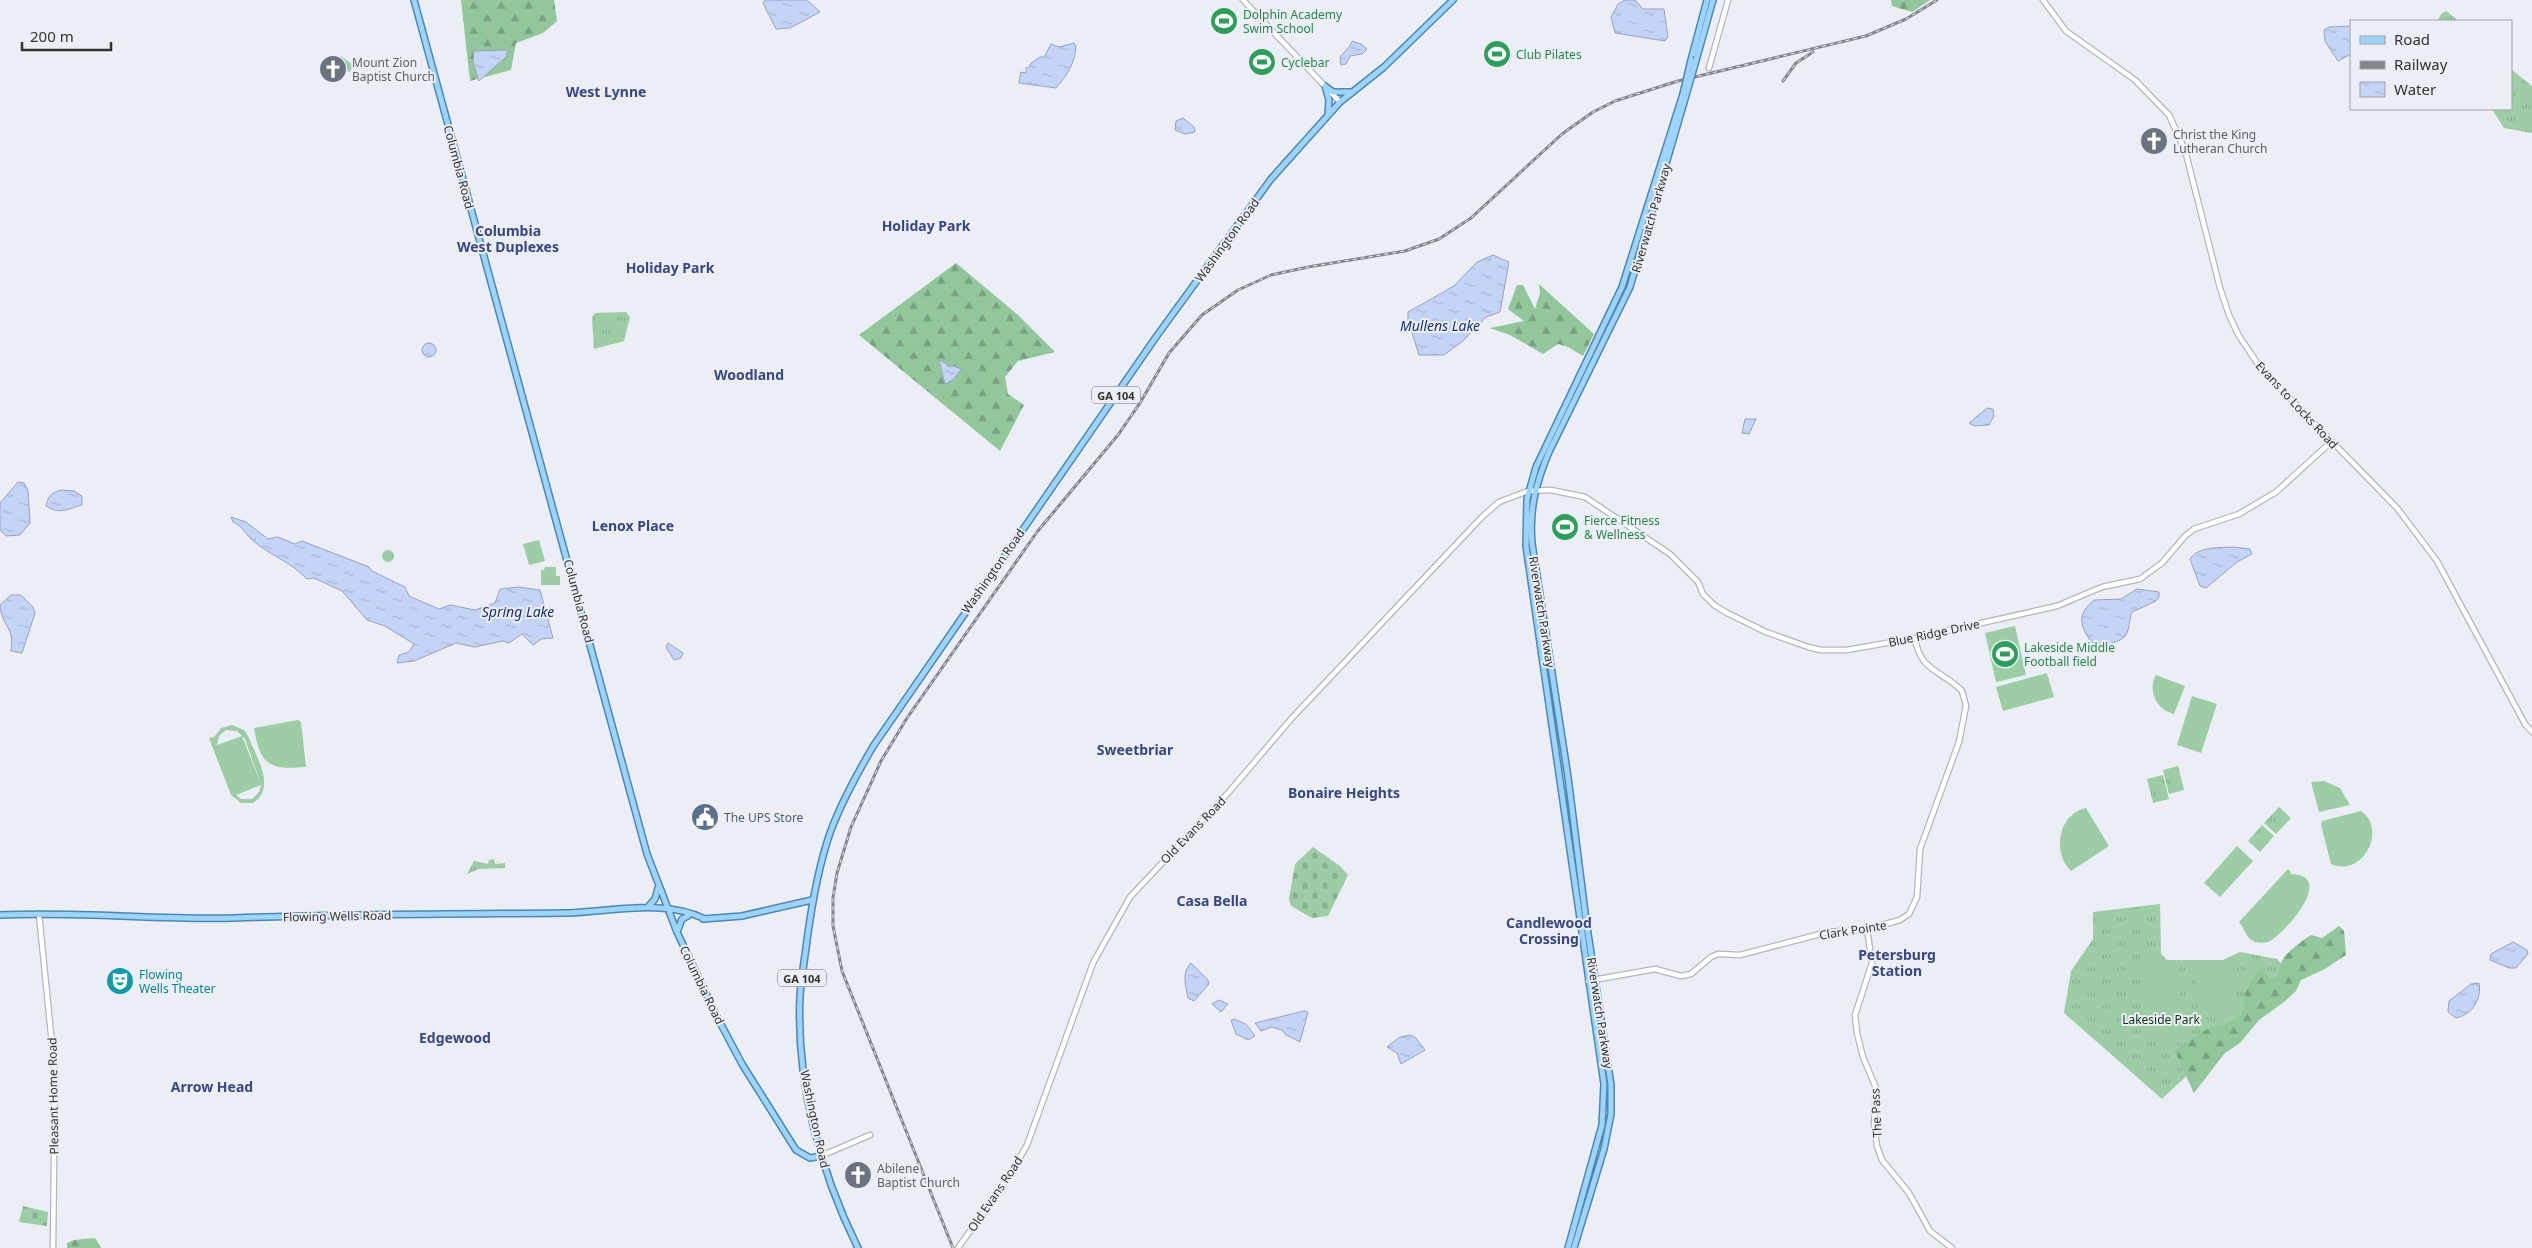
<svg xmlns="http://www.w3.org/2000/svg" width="2532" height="1248" font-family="'Noto Sans',sans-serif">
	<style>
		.grass { fill: url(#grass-tufts) }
		.forest { fill: url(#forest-firs) }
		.cemetery { fill: url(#cemetery-stones) }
		.pitch { fill: #9dcda5; fill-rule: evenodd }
		.water { fill: url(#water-ripples); stroke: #98a3bc }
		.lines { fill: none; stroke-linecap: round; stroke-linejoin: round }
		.minor-casing { stroke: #b4b7be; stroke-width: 7 }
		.major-casing { stroke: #4c88b3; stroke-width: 8 }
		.minor { stroke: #fff; stroke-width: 4.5 }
		.major { stroke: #9dd4fb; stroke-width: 5 }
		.rail-casing { stroke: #83858a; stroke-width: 3 }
		.rail { stroke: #ebeef5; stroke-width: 1; stroke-dasharray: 4; stroke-linecap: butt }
		.major-bridge-casing { stroke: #4c88b3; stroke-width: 8; stroke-linecap: butt }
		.major-bridge { stroke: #9dd4fb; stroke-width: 5 }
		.labels { text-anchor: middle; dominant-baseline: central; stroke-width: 4; stroke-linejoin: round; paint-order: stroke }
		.shield { fill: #ebeef5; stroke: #686a6e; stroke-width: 1 }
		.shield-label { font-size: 11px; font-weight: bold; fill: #303234 }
		.leisure-label { font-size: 12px; fill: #27864d; stroke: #ebeef5; text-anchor: start }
		.worship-label { font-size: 12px; fill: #5b616d; stroke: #ebeef5; text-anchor: start }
		.street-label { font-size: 12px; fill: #303234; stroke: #ebeef5 }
		.service-label { font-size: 12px; fill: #4e5e75; stroke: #ebeef5; text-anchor: start }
		.culture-label { font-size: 12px; fill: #0d838f; stroke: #ebeef5; text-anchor: start }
		.park-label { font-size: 12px; fill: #0a3216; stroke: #ebeef5 }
		.neighbourhood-label { font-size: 14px; font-weight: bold; fill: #384681; stroke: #ebeef5 }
		.water-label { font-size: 14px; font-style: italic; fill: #173170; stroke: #ebeef5 }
	</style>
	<defs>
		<pattern id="grass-tufts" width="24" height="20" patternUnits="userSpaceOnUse" patternTransform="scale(1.25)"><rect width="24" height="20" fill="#9dcda5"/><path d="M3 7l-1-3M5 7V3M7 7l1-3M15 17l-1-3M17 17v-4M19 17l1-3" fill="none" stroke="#88b08f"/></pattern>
		<pattern id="forest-firs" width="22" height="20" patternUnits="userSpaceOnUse" patternTransform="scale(1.25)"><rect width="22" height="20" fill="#92c79c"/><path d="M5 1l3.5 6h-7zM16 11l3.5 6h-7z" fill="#78a280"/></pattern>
		<pattern id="cemetery-stones" width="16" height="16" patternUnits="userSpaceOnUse" patternTransform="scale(1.25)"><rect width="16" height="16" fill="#9dcda5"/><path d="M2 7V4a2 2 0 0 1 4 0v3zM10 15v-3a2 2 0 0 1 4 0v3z" fill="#88b08f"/></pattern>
		<pattern id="water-ripples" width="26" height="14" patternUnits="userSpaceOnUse" patternTransform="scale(1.25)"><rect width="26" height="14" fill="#c4d4f6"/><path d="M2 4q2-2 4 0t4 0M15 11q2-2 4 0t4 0" fill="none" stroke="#a9b6d4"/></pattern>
	</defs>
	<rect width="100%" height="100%" fill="#ebeef5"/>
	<path class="grass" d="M 2446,11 L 2459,21 L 2438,21 L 2441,14 Z
		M 2511,69 L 2532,86 L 2532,133 L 2504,128 L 2492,109 L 2511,109 Z
		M 626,312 L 630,317 L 624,341 L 594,349 L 592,317 L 595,313 Z
		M382 556a6 6 0 1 1 12 0a6 6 0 1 1-12 0Z
		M 2178,766 L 2184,790 L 2169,794 L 2163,770 Z
		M 2163,775 L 2169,799 L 2153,803 L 2147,779 Z
		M 2279,807 L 2291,818 L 2276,834 L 2264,823 Z
		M 2262,825 L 2274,836 L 2260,852 L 2248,841 Z
		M 494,859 L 495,864 L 505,863 L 505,868 L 479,869 L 467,874 L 474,861 L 488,864 L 489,860 Z
		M 2160,904 L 2161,954 L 2167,960 L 2223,960 L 2240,952 L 2277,959 L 2293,976 L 2162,1099 L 2064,1013 L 2071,971 L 2093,939 L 2093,912 Z"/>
	<path class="forest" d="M 461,0 L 554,0 L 557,21 L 543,33 L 516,43 L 511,70 L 470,81 Z
		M 1891,0 L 1930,0 L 1912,12 L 1892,6 Z
		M 956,263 L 1018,315 L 1055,352 L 1018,361 L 1005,377 L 1008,394 L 1024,405 L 1000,451 L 859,335 Z
		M 1539,284 L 1594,334 L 1583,356 L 1568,347 L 1558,344 L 1543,354 L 1510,335 L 1490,328 L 1524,321 L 1508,309 L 1517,285 L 1523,285 L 1535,309 L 1540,293 Z
		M 2339,926 L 2344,931 L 2346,955 L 2323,970 L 2301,980 L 2296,991 L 2284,1002 L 2259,1020 L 2240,1043 L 2225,1053 L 2194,1093 L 2174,1050 C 2186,1044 2194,1037 2204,1031 C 2216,1023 2234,1027 2242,1012 C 2244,1007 2244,1001 2245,996 C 2248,985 2253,977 2259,968 L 2265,969 L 2269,978 L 2276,978 C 2281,971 2279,966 2283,959 C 2286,953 2304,939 2311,935 L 2322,938 Z
		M 95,1238 L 101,1248 L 67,1248 L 67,1243 L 74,1240 Z"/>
	<path class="cemetery" d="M 341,56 L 354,66 L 349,72 L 337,62 Z
		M 1313,847 L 1340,866 L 1348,875 L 1328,916 L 1312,918 L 1291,906 L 1289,899 L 1295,864 Z
		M 23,1206 L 48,1212 L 47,1226 L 19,1222 Z"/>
	<path class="pitch" d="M 539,540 L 545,561 L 529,565 L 523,544 Z
		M 545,567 L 556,567 L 556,576 L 560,576 L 560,585 L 541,585 L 541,570 L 544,570 Z
		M 2015,626 L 2026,675 L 1996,682 L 1985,633 Z
		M 2047,673 L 2054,697 L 2003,711 L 1996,687 Z
		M 2156,675 L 2185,686 L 2174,714 C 2157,710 2147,691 2156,675 Z
		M 2192,696 L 2217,704 L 2201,753 L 2177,745 Z
		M 298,720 L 301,722 L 306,767 C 269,770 260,765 254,728 Z
		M 232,725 L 244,730 L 248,736 C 256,756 277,788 253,803 L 241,803 L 231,795 L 209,738 L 214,737 L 221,728 ZM 226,730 L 237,731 L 245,739 L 261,784 L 242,736 L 217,745 L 219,736 ZM 261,785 L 259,792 L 252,799 L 241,799 L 236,795 Z
		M 2324,781 L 2340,788 L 2350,805 L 2319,812 L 2311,782 Z
		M 2086,808 L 2109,846 L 2071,871 C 2052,853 2058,814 2086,808 Z
		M 2361,811 C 2388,830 2362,878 2331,864 L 2321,825 L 2322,821 Z
		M 2237,846 L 2253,861 L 2220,897 L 2204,883 Z
		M 2288,869 L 2291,872 L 2290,874 C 2337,874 2286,932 2270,941 C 2266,943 2260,943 2255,942 C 2245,938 2245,928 2239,922 Z
		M 2178,961 L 2181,1036 L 2147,1037 L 2144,962 Z
		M 2231,962 L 2234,1014 L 2198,1016 L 2195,964 Z"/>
	<path class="water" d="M 765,0 L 807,0 L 820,12 L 790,28 L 776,29 L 763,3 Z
		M 1625,0 L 1635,0 L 1643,9 L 1664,9 L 1668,37 L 1665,41 L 1615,33 L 1611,17 L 1618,4 Z
		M 2351,26 L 2351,54 L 2338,61 L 2325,41 L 2324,30 L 2329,27 Z
		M 1352,41 L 1361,44 L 1367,49 L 1362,54 L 1350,56 L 1346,64 L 1341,65 L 1340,57 L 1350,46 Z
		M 1074,43 L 1076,46 C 1075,64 1067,75 1056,88 L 1019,83 L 1021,72 L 1026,73 L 1026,68 L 1030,67 L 1030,64 L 1040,57 L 1044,57 L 1051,44 L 1059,47 Z
		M 508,50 L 506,57 L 479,81 L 473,62 L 474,51 Z
		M 1183,118 L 1194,127 L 1195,132 L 1185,134 L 1175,130 L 1176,121 Z
		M 1493,255 L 1509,262 L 1500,312 L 1486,317 L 1463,341 L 1444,355 L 1419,355 L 1408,320 L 1408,312 L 1454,286 L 1477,262 Z
		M422 350a7 7 0 1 1 14 0a7 7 0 1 1-14 0Z
		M 939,360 L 946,363 L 948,367 L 953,366 L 961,369 L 954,379 L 945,384 Z
		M 1987,408 L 1993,409 L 1994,416 L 1989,425 L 1974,426 L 1969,423 Z
		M 1745,419 L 1756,419 L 1749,434 L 1742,433 Z
		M 18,482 L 24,483 L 28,490 L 30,523 L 20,535 L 6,536 L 0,530 L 0,503 Z
		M 61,490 L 74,491 L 82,496 L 82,505 C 67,509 60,515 46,506 C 48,496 51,493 61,490 Z
		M 231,517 L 246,522 L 268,539 L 278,537 L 295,544 L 302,541 L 369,567 L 372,571 L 405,587 L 409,596 L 439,609 L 450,605 L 475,610 L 495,603 L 500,589 L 519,587 L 540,590 L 553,638 L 541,639 L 533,645 L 522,634 L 509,643 L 503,641 L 474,647 L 456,643 L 414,661 L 397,663 L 399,655 L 409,652 L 414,644 L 385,626 L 367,620 L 342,591 L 314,578 L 307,579 C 291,562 273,557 256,543 C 247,537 243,526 233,522 Z
		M 2233,547 L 2250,549 L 2252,554 L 2237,562 L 2206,588 L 2200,586 L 2190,559 C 2198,546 2220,548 2233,547 Z
		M 2137,589 L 2159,592 L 2159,597 L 2156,601 L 2132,612 C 2129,619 2130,628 2126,635 C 2122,642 2100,648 2093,643 C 2090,641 2088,637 2086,634 C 2078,619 2082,610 2094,600 L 2121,599 Z
		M 11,595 L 21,595 L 33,607 L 35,613 L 22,653 L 11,651 C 15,627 2,627 0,605 Z
		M 668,643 L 683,653 L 681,658 L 674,660 L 666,647 Z
		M 2513,942 L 2527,950 L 2528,954 L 2516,968 L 2509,968 L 2490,960 L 2491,954 Z
		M 1191,963 L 1208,980 L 1209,984 L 1194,1001 L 1188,998 C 1186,986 1181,973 1191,963 Z
		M 2479,983 C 2482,999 2472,1015 2456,1018 L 2448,1012 L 2449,1001 L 2471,984 Z
		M 1219,1000 L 1228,1004 L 1221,1012 L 1212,1004 Z
		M 1304,1011 L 1308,1012 L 1300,1042 L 1286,1035 L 1282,1030 L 1271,1027 L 1261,1031 L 1255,1023 Z
		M 1234,1019 L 1246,1024 L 1255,1036 L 1248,1040 L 1236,1034 L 1231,1020 Z
		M 1410,1035 L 1415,1037 L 1425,1050 L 1401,1064 L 1397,1053 L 1387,1047 L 1400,1037 Z"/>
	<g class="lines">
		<g class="minor-casing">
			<path id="minor" d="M 1243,0 L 1340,102
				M 2043,0 L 2066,31 L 2135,80 L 2169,115 L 2185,150 L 2220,288 L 2229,315 L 2239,336 L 2262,370 L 2397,508 L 2437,561 L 2525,724 L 2532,732
				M 1709,68 L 1728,0
				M 39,914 L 55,1074 L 53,1248
				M 1867,929 L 1872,963 L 1855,1015 L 1857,1033 L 1863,1057 L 1876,1088 L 1874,1125 L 1877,1146 L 1882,1160 L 1909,1193 L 1930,1231 L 1952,1248
				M 1588,981 L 1655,969 L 1681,976 L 1691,974 L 1711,957 L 1718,954 L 1740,955 L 1828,932 L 1867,929 L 1900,920 L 1909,914 L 1917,897 L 1920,849 L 1959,742 L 1966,706 L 1962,691 C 1942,670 1920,672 1915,638
				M 821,1156 L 870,1135
				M 958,1248 L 1011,1173 L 1027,1145 L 1093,963 L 1130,897 L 1229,792 L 1291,719 L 1481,518 L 1499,502 L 1528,491 L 1551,490 L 1585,497 L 1670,554 L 1698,582 L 1703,594 L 1714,605 L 1727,613 L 1766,632 L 1808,647 L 1821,650 L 1847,650 L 1915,638 L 2057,606 L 2102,587 L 2140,579 L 2162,563 L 2185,536 L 2194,529 L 2239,514 L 2276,492 L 2331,442"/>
		</g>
		<g class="major-casing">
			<path id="major" d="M 414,0 L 647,854 L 677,932 L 716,1015 L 742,1064 L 796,1150 L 810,1158 L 821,1156
				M 1697,57 L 1713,0
				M 1691,60 L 1707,0
				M 1325,86 L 1329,100 L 1328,115
				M 1325,86 L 1333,92 L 1353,92
				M 648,907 L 655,899 L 658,888
				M 0,915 C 78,911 156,920 234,918 C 345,914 456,914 567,913 C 612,912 663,898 705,919
				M 703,919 L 742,916 L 812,900
				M 677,932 L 682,919 L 688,916
				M 858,1248 C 820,1171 796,1083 800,996 C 801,978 805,958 807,940 C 812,903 818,868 830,833 C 841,803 858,772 874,745 L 1156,337 L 1271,179 L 1340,102 L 1384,67 L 1453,0
				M 1568,1248 L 1602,1125 L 1604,1084 L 1526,546 L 1527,499 L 1536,467 L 1622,287 L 1683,94
				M 1574,1248 L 1604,1149 L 1611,1114 L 1611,1085 L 1586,920 L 1568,777 L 1532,543 C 1529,509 1536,483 1549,452 L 1630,287 L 1687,92"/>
		</g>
		<use href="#minor" class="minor"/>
		<use href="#major" class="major"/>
		<g class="rail-casing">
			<path id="rail" d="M 1783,81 L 1796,63 L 1813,52
				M 953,1248 L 842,971 L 833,926 L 833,898 L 837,873 L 851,827 L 881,761 L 907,718 L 1037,532 L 1118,435 L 1140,403 L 1169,353 L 1202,315 L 1238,290 L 1271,275 L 1308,267 L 1405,251 L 1439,239 L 1471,218 L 1562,134 L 1593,112 L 1615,101 L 1678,81 L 1866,36 L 1906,19 L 1937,0"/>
		</g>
		<use href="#rail" class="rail"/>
		<g class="major-bridge-casing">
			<path id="major-bridge" d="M 1687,92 L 1697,57
				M 1683,94 L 1691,60"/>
		</g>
		<use href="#major-bridge" class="major-bridge"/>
	</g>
	<defs>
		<g id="stadium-disc" transform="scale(1.4375)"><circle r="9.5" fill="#2e9e5b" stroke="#ebeef5"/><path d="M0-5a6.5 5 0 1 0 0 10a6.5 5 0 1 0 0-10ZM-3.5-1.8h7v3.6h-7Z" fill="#fff"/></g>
		<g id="church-disc" transform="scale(1.4375)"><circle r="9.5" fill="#6b7280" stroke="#ebeef5"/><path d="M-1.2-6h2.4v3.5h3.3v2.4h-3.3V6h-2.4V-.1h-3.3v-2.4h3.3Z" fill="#fff"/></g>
		<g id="civic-disc" transform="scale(1.4375)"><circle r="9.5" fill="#5c6f8a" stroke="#ebeef5"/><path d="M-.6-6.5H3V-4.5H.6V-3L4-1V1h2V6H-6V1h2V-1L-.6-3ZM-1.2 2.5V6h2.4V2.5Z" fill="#fff"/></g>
		<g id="theatre-disc" transform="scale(1.4375)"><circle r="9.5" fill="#0f9aa8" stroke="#ebeef5"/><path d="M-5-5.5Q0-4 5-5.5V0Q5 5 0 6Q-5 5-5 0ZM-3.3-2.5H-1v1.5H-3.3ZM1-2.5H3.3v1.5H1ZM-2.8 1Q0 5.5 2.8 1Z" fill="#fff"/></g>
	</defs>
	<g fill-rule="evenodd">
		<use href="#stadium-disc" x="1224" y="21"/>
		<use href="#stadium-disc" x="1497" y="54"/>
		<use href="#stadium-disc" x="1262" y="62"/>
		<use href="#church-disc" x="333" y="69"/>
		<use href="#church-disc" x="2154" y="141"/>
		<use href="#stadium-disc" x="1565" y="527"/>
		<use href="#stadium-disc" x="2005" y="654"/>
		<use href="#civic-disc" x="705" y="817"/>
		<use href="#theatre-disc" x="120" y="981"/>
		<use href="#church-disc" x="858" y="1175"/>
	</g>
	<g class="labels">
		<g class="shield">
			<rect x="1092" y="386.5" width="48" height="17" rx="4"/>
			<rect x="778" y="969.5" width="48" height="17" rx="4"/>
		</g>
		<g class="shield-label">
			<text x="1116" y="395">GA 104</text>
			<text x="802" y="978">GA 104</text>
		</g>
		<g class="leisure-label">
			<text x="1243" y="14">Dolphin Academy<tspan x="1243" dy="14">Swim School</tspan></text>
			<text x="1516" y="54">Club Pilates</text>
			<text x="1281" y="62">Cyclebar</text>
			<text x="1584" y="520">Fierce Fitness<tspan x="1584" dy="14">&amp; Wellness</tspan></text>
			<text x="2024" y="647">Lakeside Middle<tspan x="2024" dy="14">Football field</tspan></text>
		</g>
		<g class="worship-label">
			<text x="352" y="62">Mount Zion<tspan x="352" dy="14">Baptist Church</tspan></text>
			<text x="2173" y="134">Christ the King<tspan x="2173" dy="14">Lutheran Church</tspan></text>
			<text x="877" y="1168">Abilene<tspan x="877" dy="14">Baptist Church</tspan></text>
		</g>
		<g class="street-label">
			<text transform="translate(459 167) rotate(75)">Columbia Road</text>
			<text transform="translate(1651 218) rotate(-74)">Riverwatch Parkway</text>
			<text transform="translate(1227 240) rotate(-54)">Washington Road</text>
			<text transform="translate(2297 405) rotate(47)">Evans to Locks Road</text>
			<text transform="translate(993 571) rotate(-55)">Washington Road</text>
			<text transform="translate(579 601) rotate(75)">Columbia Road</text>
			<text transform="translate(1542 612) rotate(81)">Riverwatch Parkway</text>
			<text transform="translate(1934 633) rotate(-12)">Blue Ridge Drive</text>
			<text transform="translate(1193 830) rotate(-46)">Old Evans Road</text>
			<text transform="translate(337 916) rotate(-1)">Flowing Wells Road</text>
			<text transform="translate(1853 930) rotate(-9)">Clark Pointe</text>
			<text transform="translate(702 985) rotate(64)">Columbia Road</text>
			<text transform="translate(1600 1013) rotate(81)">Riverwatch Parkway</text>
			<text transform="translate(53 1096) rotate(-91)">Pleasant Home Road</text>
			<text transform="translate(1876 1113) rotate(-93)">The Pass</text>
			<text transform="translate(815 1119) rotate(78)">Washington Road</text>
			<text transform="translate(995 1194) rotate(-56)">Old Evans Road</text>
		</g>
		<g class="service-label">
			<text x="724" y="817">The UPS Store</text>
		</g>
		<g class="culture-label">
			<text x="139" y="974">Flowing<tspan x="139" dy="14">Wells Theater</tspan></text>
		</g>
		<g class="park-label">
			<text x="2161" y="1019">Lakeside Park</text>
		</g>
		<g class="neighbourhood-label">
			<text x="606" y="91">West Lynne</text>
			<text x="926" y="225">Holiday Park</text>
			<text x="508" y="230">Columbia<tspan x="508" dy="16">West Duplexes</tspan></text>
			<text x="670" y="267">Holiday Park</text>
			<text x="749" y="374">Woodland</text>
			<text x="633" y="525">Lenox Place</text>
			<text x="1135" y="749">Sweetbriar</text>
			<text x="1344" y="792">Bonaire Heights</text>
			<text x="1212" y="900">Casa Bella</text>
			<text x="1549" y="922">Candlewood<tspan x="1549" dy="16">Crossing</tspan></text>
			<text x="1897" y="954">Petersburg<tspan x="1897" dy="16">Station</tspan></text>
			<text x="455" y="1037">Edgewood</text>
			<text x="212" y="1086">Arrow Head</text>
		</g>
		<g class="water-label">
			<text x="1440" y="325">Mullens Lake</text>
			<text x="518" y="611">Spring Lake</text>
		</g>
	</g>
	<rect x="2350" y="20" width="162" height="90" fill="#ebeef5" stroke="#a0a3a8"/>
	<rect x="2360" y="36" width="25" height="8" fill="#9dd4fb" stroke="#a0a3a8"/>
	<text x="2394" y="45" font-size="15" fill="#303234">Road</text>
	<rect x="2360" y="61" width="25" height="8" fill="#83858a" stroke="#a0a3a8"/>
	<text x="2394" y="70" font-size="15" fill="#303234">Railway</text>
	<rect x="2360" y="82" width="25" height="15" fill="url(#water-ripples)" stroke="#a0a3a8"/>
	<text x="2394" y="95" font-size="15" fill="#303234">Water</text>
	<path d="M22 42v8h89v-8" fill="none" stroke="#303234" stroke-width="2.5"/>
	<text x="30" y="42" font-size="15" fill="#303234" stroke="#ebeef5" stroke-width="4" paint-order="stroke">200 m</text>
</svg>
